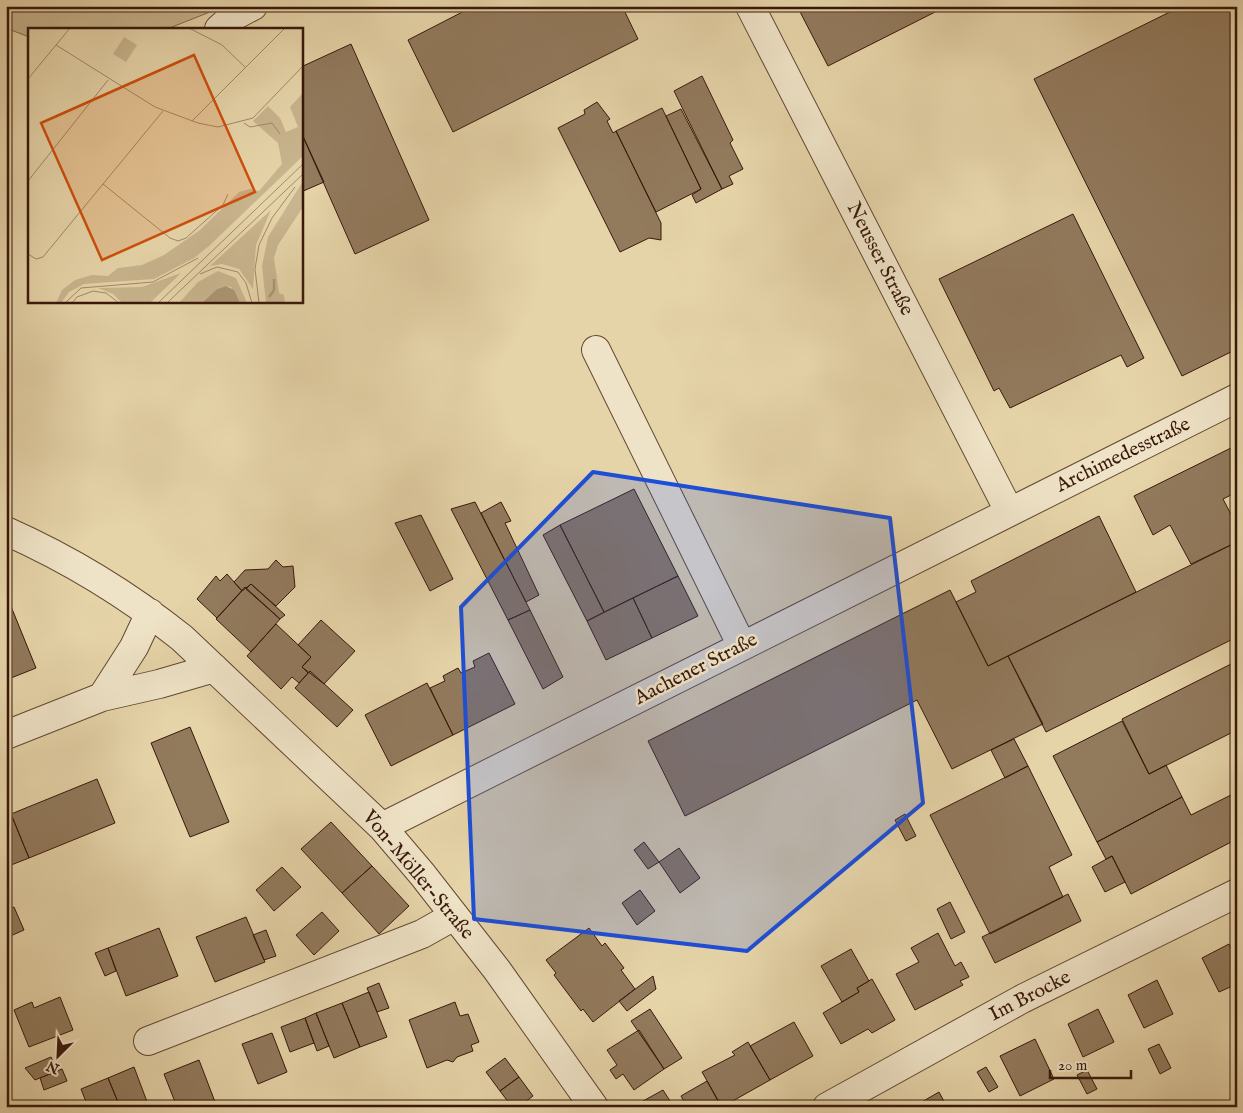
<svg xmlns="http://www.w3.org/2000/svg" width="1243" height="1113" font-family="'IM FELL English',serif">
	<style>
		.green { fill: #c8b48e; stroke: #80664c }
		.building { fill: #927a5d; stroke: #38180b }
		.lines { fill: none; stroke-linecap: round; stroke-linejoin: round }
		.minor-casing { stroke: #644732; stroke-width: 30 }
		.minor { stroke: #efe3c7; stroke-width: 28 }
		.marked { fill: #1d4ed8; fill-opacity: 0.2; stroke: #1d4ed8; stroke-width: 4; stroke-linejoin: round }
		.labels { text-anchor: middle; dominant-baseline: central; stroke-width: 5; stroke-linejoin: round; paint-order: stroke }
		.street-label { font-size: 20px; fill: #38180b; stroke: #efe3c7 }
		.inset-river { fill: none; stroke: #ab9473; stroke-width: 2.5 }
		.inset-road { fill: none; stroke: #a0896a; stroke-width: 1 }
		.view { fill: #ce4f0c; fill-opacity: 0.15; stroke: #ce4f0c; stroke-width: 2.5 }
		.inset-edge { fill: none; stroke: #38180b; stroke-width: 2.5 }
	</style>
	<rect width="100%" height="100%" fill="#e6d4a9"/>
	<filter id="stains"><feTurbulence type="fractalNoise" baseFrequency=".004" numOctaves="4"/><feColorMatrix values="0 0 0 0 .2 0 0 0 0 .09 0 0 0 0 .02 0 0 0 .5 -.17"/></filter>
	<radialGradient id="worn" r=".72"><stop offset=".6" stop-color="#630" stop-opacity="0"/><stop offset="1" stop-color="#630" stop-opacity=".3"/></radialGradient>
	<path class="green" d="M 6,6 L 225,6 L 167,29 L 29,29 L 29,37 L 6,28 Z"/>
	<path class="building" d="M 474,6 L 622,6 L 638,39 L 453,132 L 408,40 Z
		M 797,6 L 947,6 L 828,66 Z
		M 1182,6 L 1237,6 L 1237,349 L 1182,376 L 1034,79 Z
		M 351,44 L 429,220 L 355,254 L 301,132 L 301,67 Z
		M 702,76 L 733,140 L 730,143 L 743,169 L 729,176 L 733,184 L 722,189 L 674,91 Z
		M 597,102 L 610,119 L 607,121 L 613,133 L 616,131 L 661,223 L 661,240 L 649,238 L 620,252 L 558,128 L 585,114 L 584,110 Z
		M 662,108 L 701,189 L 656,212 L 616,131 Z
		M 681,109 L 722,189 L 696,203 L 692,195 L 701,189 L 666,116 Z
		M 301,132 L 324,182 L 301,192 Z
		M 1073,214 L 1144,358 L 1127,367 L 1121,355 L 1010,408 L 999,388 L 994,391 L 939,279 Z
		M 1237,445 L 1237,492 L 1223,499 L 1237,526 L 1237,542 L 1191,564 L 1170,525 L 1153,535 L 1134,496 Z
		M 634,489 L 678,576 L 604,612 L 560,525 Z
		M 475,502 L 530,610 L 508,620 L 451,509 Z
		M 501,502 L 511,521 L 505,523 L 539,595 L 526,602 L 481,513 Z
		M 421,515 L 453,579 L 430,591 L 395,523 Z
		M 1099,516 L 1136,592 L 988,666 L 956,602 L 976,592 L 971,581 Z
		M 560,525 L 604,612 L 587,621 L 543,535 Z
		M 1237,542 L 1237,637 L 1046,732 L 1008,656 Z
		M 276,560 L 283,567 L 293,566 L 295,587 L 276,606 L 251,584 L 242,591 L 234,582 L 245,570 L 268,569 Z
		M 227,574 L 242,591 L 217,618 L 197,599 L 216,576 L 220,581 Z
		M 678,576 L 698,616 L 652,638 L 633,598 Z
		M 251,584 L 285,615 L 280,619 L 246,589 Z
		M 245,587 L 280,619 L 251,652 L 216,619 Z
		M 950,590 L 988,666 L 1008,656 L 1043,724 L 952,769 L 917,700 L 685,816 L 648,741 Z
		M 6,594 L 36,668 L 6,680 Z
		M 633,598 L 652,638 L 606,660 L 587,621 Z
		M 530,610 L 563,677 L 543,689 L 508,620 Z
		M 321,620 L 355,651 L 324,684 L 302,667 L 311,657 L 298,645 Z
		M 276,624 L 311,657 L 302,667 L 308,673 L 299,683 L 292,677 L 281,689 L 247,656 Z
		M 489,653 L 515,704 L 453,735 L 430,688 L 445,681 L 443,676 L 458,668 L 461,673 L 475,667 L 473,661 Z
		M 1237,661 L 1237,730 L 1149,774 L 1122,719 Z
		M 310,671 L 353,710 L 337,727 L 295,688 Z
		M 427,683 L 453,735 L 391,766 L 365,715 Z
		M 1122,721 L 1149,774 L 1166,765 L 1182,797 L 1097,842 L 1053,756 Z
		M 190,727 L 229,822 L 190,837 L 151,743 Z
		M 1014,739 L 1028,766 L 1005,778 L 991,750 Z
		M 1028,766 L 1072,855 L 1049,867 L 1063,897 L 990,934 L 930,815 Z
		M 97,779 L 115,823 L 29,858 L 11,814 Z
		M 1231,795 L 1237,805 L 1237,839 L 1131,894 L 1112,856 L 1106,859 L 1097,842 L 1182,797 L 1191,815 Z
		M 11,814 L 29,858 L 6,867 L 6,815 Z
		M 905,814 L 916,836 L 906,841 L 895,820 Z
		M 331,822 L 372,866 L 342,893 L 301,849 Z
		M 644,842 L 659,862 L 648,869 L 634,850 Z
		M 679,848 L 700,878 L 680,893 L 659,862 Z
		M 1112,856 L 1125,882 L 1105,892 L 1092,867 Z
		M 372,866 L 409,906 L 379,934 L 342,893 Z
		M 282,867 L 301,887 L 274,911 L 256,890 Z
		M 640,890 L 655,911 L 637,925 L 622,903 Z
		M 1068,894 L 1081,921 L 995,963 L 982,937 Z
		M 950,902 L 965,932 L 951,939 L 937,909 Z
		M 14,907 L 24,930 L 6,938 L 6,910 Z
		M 322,912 L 339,931 L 314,955 L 296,935 Z
		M 246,917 L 265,962 L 215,982 L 196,937 Z
		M 159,928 L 178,976 L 126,996 L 108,948 Z
		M 589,928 L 602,946 L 605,943 L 624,968 L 621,970 L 635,989 L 593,1022 L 583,1009 L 581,1011 L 554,975 L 556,973 L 546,960 Z
		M 266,930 L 276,956 L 264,960 L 253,935 Z
		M 938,933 L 955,966 L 961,962 L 969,977 L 960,981 L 963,985 L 915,1010 L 896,974 L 919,962 L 911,948 Z
		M 1229,944 L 1237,959 L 1237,984 L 1219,992 L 1202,958 Z
		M 108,948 L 116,971 L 105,976 L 95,953 Z
		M 851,949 L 869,981 L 857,988 L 859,992 L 842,1002 L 821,966 Z
		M 653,976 L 656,989 L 627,1011 L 619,1001 Z
		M 872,979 L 895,1020 L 872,1033 L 868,1029 L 841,1044 L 823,1013 L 859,992 L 857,988 Z
		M 1157,980 L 1173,1014 L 1144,1028 L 1128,995 Z
		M 379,983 L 389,1008 L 377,1012 L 367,988 Z
		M 369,992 L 387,1037 L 360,1047 L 342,1003 Z
		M 60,997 L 73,1030 L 29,1047 L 14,1010 L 32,1002 L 34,1008 Z
		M 455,1002 L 460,1016 L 468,1014 L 479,1042 L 471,1045 L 473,1051 L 457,1057 L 453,1062 L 447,1060 L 427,1068 L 409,1020 Z
		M 342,1003 L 360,1047 L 334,1058 L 316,1013 Z
		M 650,1009 L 682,1058 L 664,1069 L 631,1021 Z
		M 1098,1009 L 1114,1042 L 1083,1057 L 1068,1024 Z
		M 316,1013 L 329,1046 L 317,1051 L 305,1018 Z
		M 305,1018 L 314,1043 L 290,1052 L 281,1027 Z
		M 794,1022 L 813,1056 L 770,1080 L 750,1046 Z
		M 639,1030 L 664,1069 L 634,1090 L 623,1074 L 616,1079 L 610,1070 L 617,1065 L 607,1050 Z
		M 272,1033 L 287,1072 L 258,1084 L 242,1044 Z
		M 1035,1039 L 1054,1079 L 1020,1096 L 1000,1056 Z
		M 748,1042 L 770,1080 L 722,1107 L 702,1072 L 735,1055 L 732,1052 Z
		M 1159,1044 L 1171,1068 L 1160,1074 L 1148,1049 Z
		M 51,1057 L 57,1071 L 35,1080 L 25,1068 Z
		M 505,1058 L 519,1077 L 500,1091 L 486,1072 Z
		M 199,1060 L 217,1107 L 177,1107 L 164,1074 Z
		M 134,1067 L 149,1107 L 120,1107 L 108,1078 Z
		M 986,1067 L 998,1087 L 989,1092 L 977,1072 Z
		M 62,1069 L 67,1081 L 44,1090 L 40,1078 Z
		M 1087,1070 L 1097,1089 L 1087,1094 L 1077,1075 Z
		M 6,1075 L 11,1081 L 6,1085 Z
		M 519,1077 L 533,1096 L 519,1107 L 512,1107 L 500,1091 Z
		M 108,1078 L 120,1107 L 88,1107 L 81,1089 Z
		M 707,1081 L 719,1103 L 713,1107 L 687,1107 L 681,1096 Z
		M 663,1090 L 670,1101 L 660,1107 L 647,1107 L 643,1101 Z
		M 939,1092 L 947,1107 L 913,1107 Z
		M 670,1101 L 673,1107 L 660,1107 Z"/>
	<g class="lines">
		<g class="minor-casing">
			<path id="minor" d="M 750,6 L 1009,511
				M 219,29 L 232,17 L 253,6
				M 596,350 L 742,646
				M 6,531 C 69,559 128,595 182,638 L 382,827 L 422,874 L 497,970 L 594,1107
				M 102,697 L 134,647 L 150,613
				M 6,735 L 102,697 L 159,684 L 214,668
				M 382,827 L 1237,398
				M 148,1041 L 422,934 L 454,916
				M 827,1107 L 1022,999 L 1237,893"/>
		</g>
		<use href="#minor" class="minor"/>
	</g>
	<path class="marked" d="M 593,472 L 890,518 L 923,803 L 747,951 L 474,919 L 461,607 Z"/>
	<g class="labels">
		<g class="street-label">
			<text transform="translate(880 259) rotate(63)">Neusser Straße</text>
			<text transform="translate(1123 455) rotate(-26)">Archimedesstraße</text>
			<text transform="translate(696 669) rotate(-27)">Aachener Straße</text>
			<text transform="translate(418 875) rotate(50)">Von-Möller-Straße</text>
			<text transform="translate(1030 996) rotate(-27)">Im Brocke</text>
		</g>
	</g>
	<g transform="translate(28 28)">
		<rect width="275" height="275" fill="#e6d4a9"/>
		<path d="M 96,9 L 109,17 L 98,34 L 85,26 ZM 275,65 L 275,128 L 181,218 L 166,230 L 126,251 L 56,256 L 41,264 L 33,275 L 28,275 L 34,262 L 47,252 L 64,247 L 80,248 L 90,240 L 114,237 L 136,227 L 172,202 L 211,164 L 222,161 L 231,163 L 254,136 L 250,115 L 225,93 L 240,78 L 252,90 L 258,104 L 270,99 L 262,79 ZM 275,153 L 275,179 L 250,217 L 246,230 L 251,265 L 256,267 L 257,275 L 238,275 L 234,238 L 240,209 ZM 243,182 L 228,217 L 225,261 L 211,241 L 194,236 L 182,238 ZM 190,243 L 208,250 L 219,275 L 212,275 L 203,259 L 198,258 L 189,261 L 174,275 L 151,275 L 170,254 ZM 153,245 L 122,275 L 94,275 L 85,266 L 70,260 L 114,259 Z" fill="#c8b48e"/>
		<path d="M 198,258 L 206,262 L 212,275 L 174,275 L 189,261 Z" fill="#ab9473"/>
		<path class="inset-river" d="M 241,269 L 246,262 L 246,251"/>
		<path class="inset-road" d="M 161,0 L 194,17 L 218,40M 28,17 L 127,79 L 170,95 L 190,99 L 225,90 L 275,38M 0,51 L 42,0M 164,93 L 257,0M 216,95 L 222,99 L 244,95 L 252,106M 0,153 L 80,52M 75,156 L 142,210 L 150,213 L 158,210 L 195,177 L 200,166M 0,226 L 8,231 L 15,229 L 135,83M 172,246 L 189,239 L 210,244 L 218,255 L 224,275M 37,275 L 53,260 L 125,254 L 170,230M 44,275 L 49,269 L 65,263 L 78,265 L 91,275M 130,275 L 275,136M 139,275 L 275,146M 231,275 L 227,241 L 231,217 L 244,190 L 267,159"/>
		<path class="view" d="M 166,27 L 227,164 L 74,232 L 13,95 Z"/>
		<rect width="275" height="275" class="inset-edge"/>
	</g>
	<rect width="1243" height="1113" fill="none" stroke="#e6d4a9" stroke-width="25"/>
	<rect x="8" y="8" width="1228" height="1098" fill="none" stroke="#38180b" stroke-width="2.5"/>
	<rect x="12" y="12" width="1218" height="1088" fill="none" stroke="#38180b"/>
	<g transform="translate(58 1056) rotate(204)" stroke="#efe3c7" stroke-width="4" paint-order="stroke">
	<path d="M0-4L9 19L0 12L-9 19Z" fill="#38180b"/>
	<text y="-8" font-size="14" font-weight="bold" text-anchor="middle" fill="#38180b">N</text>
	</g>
	<path d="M1050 1070v8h81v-8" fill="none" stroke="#38180b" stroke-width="2.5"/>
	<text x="1058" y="1070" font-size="15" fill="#38180b" stroke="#efe3c7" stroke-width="4" paint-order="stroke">20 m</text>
	<rect width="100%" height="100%" filter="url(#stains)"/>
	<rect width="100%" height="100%" fill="url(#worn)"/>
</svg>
